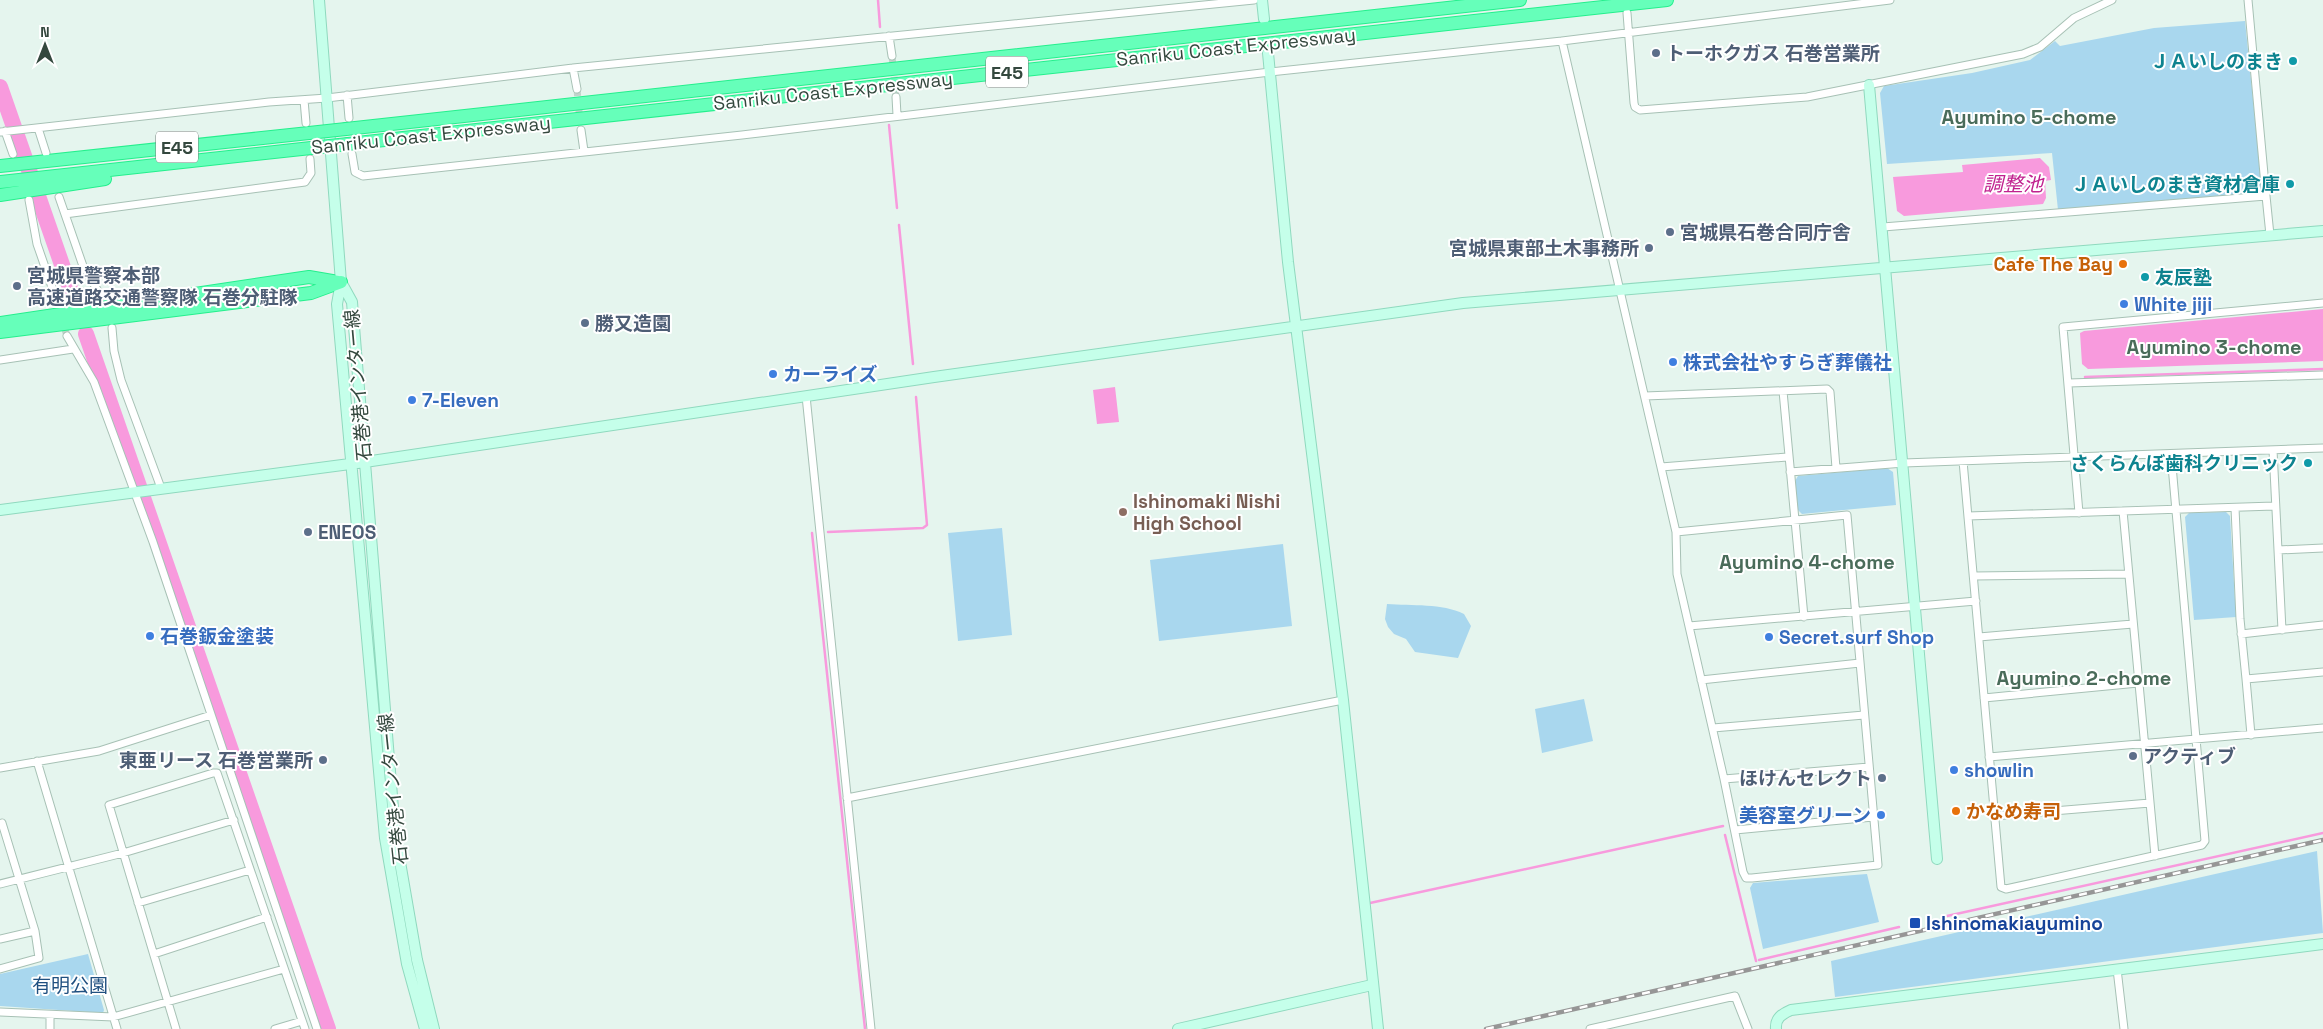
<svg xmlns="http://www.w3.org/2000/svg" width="2323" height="1029" font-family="'Space Grotesk','Noto Sans JP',sans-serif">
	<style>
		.green { fill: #a9d7ee }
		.water { fill: #f89add }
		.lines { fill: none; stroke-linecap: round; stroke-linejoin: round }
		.stream { stroke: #f89add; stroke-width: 2.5 }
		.river { stroke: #f89add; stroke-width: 16 }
		.street-tunnel { stroke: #c2d2cb; stroke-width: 7; stroke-dasharray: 7 3.5; stroke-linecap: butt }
		.street-casing { stroke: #a7c1b5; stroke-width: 9 }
		.secondary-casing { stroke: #8fd9be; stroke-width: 12 }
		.highway-casing { stroke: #25ef8d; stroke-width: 14 }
		.street { stroke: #fff; stroke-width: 7 }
		.secondary { stroke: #c5ffea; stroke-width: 10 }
		.highway { stroke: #66ffba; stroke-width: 12 }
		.rail-casing { stroke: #969696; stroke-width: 4.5 }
		.rail { stroke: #fff; stroke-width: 2.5; stroke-dasharray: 8; stroke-linecap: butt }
		.highway-bridge-casing { stroke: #25ef8d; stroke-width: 14; stroke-linecap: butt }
		.highway-bridge { stroke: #66ffba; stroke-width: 12 }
		.service-dot { fill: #5c6f8a; stroke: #fff; stroke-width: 2 }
		.culture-dot { fill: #0f9aa8; stroke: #fff; stroke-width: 2 }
		.food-dot { fill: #e8710a; stroke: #fff; stroke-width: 2 }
		.shop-dot { fill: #3f7fe0; stroke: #fff; stroke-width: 2 }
		.education-dot { fill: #8d6e63; stroke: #fff; stroke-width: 2 }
		.transit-dot { fill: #1a4fb4; stroke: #fff; stroke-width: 2 }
		.labels { text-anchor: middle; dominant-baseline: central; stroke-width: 4; stroke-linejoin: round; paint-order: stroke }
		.shield { fill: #fff; stroke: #717f78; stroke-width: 1 }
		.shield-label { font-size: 18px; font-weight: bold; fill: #34483e }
		.street-label { font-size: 19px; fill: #34483e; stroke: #fff }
		.service-label { font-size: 19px; font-weight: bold; fill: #4e5e75; stroke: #fff; text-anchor: start }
		.culture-label { font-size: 19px; font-weight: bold; fill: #0d838f; stroke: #fff; text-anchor: end }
		.food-label { font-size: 19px; font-weight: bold; fill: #c56008; stroke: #fff; text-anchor: end }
		.shop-label { font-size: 19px; font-weight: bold; fill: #366cbe; stroke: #fff; text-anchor: start }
		.education-label { font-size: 19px; font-weight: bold; fill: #785e54; stroke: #fff; text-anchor: start }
		.transit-label { font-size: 19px; font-weight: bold; fill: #164399; stroke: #fff; text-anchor: start }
		.park-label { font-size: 19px; fill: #205080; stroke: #fff }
		.neighbourhood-label { font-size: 20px; font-weight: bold; fill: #4a6c5a; stroke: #fff }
		.water-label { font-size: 20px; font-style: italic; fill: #c0218f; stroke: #fff }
	</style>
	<rect width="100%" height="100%" fill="#e5f5ee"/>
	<path class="green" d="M 2245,21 L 2262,188 L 2258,193 L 2058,210 L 2052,153 L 1887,164 L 1880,93 L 1884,86 L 1972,73 L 2030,60 L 2055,41 L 2060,46 L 2154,28 Z
		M 1887,468 L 1893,472 L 1896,505 L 1802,514 L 1797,509 L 1795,481 L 1798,476 Z
		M 2226,512 L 2230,516 L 2236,617 L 2194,620 L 2185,517 L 2189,513 Z
		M 1002,528 L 1012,635 L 958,641 L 948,533 Z
		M 1283,544 L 1292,626 L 1159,641 L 1150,560 Z
		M 1387,604 C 1412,606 1442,603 1464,614 L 1471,626 L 1458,658 L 1415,652 L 1406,639 L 1394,634 L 1388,627 L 1385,619 Z
		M 1584,699 L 1593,741 L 1542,753 L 1535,709 Z
		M 2317,851 L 2323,933 L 1835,997 L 1831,961 Z
		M 1867,874 L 1879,922 L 1763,949 L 1750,888 L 1753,883 Z
		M 88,954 L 104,1010 L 103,1013 L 0,1006 L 0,974 Z"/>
	<path class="water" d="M 2040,158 L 2049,167 L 2051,180 L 2045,181 L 2046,198 L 2043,204 L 1904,216 L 1897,211 L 1893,177 L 1963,172 L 1962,165 Z
		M 2323,309 L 2323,361 L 2088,369 L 2082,364 L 2080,333 L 2084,331 Z
		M 1115,387 L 1119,422 L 1097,424 L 1093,390 Z"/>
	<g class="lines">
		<path class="stream" d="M 878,0 L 880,27
			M 889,125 L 897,208
			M 899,225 L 913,364
			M 2085,377 L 2323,369
			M 828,532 L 923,528 L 927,525 L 916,397
			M 812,533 L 865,1029
			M 1725,835 L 1756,961
			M 1370,903 L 1723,826
			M 1947,916 L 2323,833
			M 1759,960 L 1899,927"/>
		<path class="river" d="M 0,87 L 75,302
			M 86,334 L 328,1029"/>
		<path class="street-tunnel" d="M 892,56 L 896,97
			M 577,89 L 580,122
			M 53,290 L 67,336"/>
		<g class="street-casing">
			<path id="street" d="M 2248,0 L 2266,196
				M 1627,13 L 1634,103 L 1635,107 L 1640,110 L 1807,97 L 2023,54 L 2040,47 L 2074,18 L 2112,0
				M 889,36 L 892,56
				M 1562,41 L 1676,532 L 1677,574 L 1724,779 L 1743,872 L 1746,878 L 1752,878 L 1878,865 L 1847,515 L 1676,532
				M 573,68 L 577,89
				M 347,95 L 349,118
				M 896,97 L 897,115
				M 304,100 L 306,123
				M 38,128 L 46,153
				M 581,130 L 584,151
				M 5,131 L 13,154
				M 0,132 L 269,102 L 327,98 L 573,68 L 1254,0
				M 352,154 L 355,172 L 363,176 L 742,135 L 1270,72 L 1562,41 L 1890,0
				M 59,197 L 83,266 L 101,296
				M 29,200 L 37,244 L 53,290
				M 65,214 L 305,182 L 311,173 L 310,159
				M 1883,227 L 2266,196 L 2270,235
				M 112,328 L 114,351 L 121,380 L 161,488
				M 67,336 L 94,382 L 153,542 L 317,1029
				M 0,360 L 73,349
				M 2069,383 L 2323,375
				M 1783,391 L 1804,617
				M 806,396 L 871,1029
				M 1645,396 L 1827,389 L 1830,392 L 1836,468
				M 2273,450 L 2282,630
				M 1963,461 L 2001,887 L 2006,889 L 2202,845 L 2205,841 L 2171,454
				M 1661,467 L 1787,457
				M 1790,472 L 1904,463 L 2323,448
				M 2235,508 L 2240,619 L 2246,679
				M 2123,511 L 2155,856
				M 2079,513 L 2063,327 L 2323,303
				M 1968,516 L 2274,506
				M 2278,550 L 2323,548
				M 1974,576 L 2128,574
				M 1689,626 L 1976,601
				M 2241,634 L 2323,625
				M 1979,637 L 2133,624
				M 1701,680 L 1860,663
				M 1984,698 L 2138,683
				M 1713,728 L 1864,715
				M 2251,735 L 2246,679 L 2323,672
				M 1989,757 L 2323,728
				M 37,761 L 117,1029
				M 0,768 L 99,751 L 211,715
				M 1724,779 L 1869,767
				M 847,798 L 1343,700
				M 1994,816 L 2150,803
				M 0,824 L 2,823 L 35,931 L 39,958 L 0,969
				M 1735,830 L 1873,817
				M 0,884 L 123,853 L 234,820
				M 138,903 L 250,870
				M 0,939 L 35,931
				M 154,954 L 267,917
				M 2117,969 L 2124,1029
				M 0,1012 L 113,1017 L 284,969
				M 50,1029 L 50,1015
				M 176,1029 L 109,805 L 213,773 L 217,773 L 305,1029
				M 275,1029 L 302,1021
				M 1590,1029 L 1735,996 L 1748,1029"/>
		</g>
		<g class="secondary-casing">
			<path id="secondary" d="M 319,0 L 341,282 L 337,304 L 385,838 L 407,964 L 425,1029
				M 1262,0 L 1264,19
				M 1268,53 L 1288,262 L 1343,700 L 1378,1029
				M 1869,85 L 1937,859
				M 341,282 L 352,302 L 395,833 L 417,960 L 434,1029
				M 0,510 L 365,462 L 934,377 L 1463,303 L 2323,231
				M 1178,1029 L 1372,985
				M 1776,1029 C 1775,1018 1782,1014 1791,1010 L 2323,944"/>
		</g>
		<g class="highway-casing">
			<path id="highway" d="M 346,129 L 1520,0
				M 348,144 L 1667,0
				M 0,166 L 309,133
				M 0,182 L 311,148
				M 0,195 L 105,179
				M 0,323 L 309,277 L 338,282
				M 0,332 L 311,293 L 341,282"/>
		</g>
		<use href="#street" class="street"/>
		<use href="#secondary" class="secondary"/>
		<use href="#highway" class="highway"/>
		<g class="rail-casing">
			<path id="rail" d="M 1486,1029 L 2323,840"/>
		</g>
		<use href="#rail" class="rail"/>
		<g class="highway-bridge-casing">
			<path id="highway-bridge" d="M 309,133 L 346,129
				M 311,148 L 348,144"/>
		</g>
		<use href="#highway-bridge" class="highway-bridge"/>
	</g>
	<g class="service-dot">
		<circle cx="1656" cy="53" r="5"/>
		<circle cx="1670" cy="232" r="5"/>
		<circle cx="1649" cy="248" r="5"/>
		<circle cx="17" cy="286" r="5"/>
		<circle cx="585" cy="323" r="5"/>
		<circle cx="308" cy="532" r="5"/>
		<circle cx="2133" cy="756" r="5"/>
		<circle cx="323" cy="760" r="5"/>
		<circle cx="1882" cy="778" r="5"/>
	</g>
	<g class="culture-dot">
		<circle cx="2293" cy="61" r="5"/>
		<circle cx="2290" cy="184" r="5"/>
		<circle cx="2145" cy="277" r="5"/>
		<circle cx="2308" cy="463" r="5"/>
	</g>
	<g class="food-dot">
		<circle cx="2123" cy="264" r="5"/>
		<circle cx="1956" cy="811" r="5"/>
	</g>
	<g class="shop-dot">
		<circle cx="2124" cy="304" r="5"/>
		<circle cx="1673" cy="362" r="5"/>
		<circle cx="773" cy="374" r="5"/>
		<circle cx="412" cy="400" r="5"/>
		<circle cx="150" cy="636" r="5"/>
		<circle cx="1769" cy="637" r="5"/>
		<circle cx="1954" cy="770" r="5"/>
		<circle cx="1881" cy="815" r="5"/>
	</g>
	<circle class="education-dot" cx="1123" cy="512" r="5"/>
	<rect class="transit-dot" x="1909" y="917" width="12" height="12" rx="2.5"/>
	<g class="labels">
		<g class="shield">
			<rect x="986" y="56.5" width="42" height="31" rx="4"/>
			<rect x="156" y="131.5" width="42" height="31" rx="4"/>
		</g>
		<g class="shield-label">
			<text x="1007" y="72">E45</text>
			<text x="177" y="147">E45</text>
		</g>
		<g class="street-label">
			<text transform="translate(1236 47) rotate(-6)">Sanriku Coast Expressway</text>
			<text transform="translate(833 91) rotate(-6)">Sanriku Coast Expressway</text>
			<text transform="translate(431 135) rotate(-6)">Sanriku Coast Expressway</text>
			<text transform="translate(358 385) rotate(-95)">石巻港インター線</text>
			<text transform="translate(393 789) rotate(-96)">石巻港インター線</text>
		</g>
		<g class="service-label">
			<text x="1666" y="53">トーホクガス 石巻営業所</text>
			<text x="1680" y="232">宮城県石巻合同庁舎</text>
			<text x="1639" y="248" text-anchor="end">宮城県東部土木事務所</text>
			<text x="27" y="275">宮城県警察本部<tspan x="27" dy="22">高速道路交通警察隊 石巻分駐隊</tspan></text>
			<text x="595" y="323">勝又造園</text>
			<text x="318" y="532">ENEOS</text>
			<text x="2143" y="756">アクティブ</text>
			<text x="313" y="760" text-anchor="end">東亜リース 石巻営業所</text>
			<text x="1872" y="778" text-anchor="end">ほけんセレクト</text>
		</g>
		<g class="culture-label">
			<text x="2283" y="61">ＪＡいしのまき</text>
			<text x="2280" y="184">ＪＡいしのまき資材倉庫</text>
			<text x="2155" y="277" text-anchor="start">友辰塾</text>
			<text x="2298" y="463">さくらんぼ歯科クリニック</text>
		</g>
		<g class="food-label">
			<text x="2113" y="264">Cafe The Bay</text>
			<text x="1966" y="811" text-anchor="start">かなめ寿司</text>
		</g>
		<g class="shop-label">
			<text x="2134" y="304">White jiji</text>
			<text x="1683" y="362">株式会社やすらぎ葬儀社</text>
			<text x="783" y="374">カーライズ</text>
			<text x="422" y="400">7-Eleven</text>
			<text x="160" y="636">石巻鈑金塗装</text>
			<text x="1779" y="637">Secret.surf Shop</text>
			<text x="1964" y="770">showlin</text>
			<text x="1871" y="815" text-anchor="end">美容室グリーン</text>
		</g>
		<g class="education-label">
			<text x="1133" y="501">Ishinomaki Nishi<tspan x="1133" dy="22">High School</tspan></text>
		</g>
		<g class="transit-label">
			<text x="1926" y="923">Ishinomakiayumino</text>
		</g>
		<g class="park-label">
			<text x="70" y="985">有明公園</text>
		</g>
		<g class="neighbourhood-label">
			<text x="2029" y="117">Ayumino 5-chome</text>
			<text x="2214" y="347">Ayumino 3-chome</text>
			<text x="1807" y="562">Ayumino 4-chome</text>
			<text x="2084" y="678">Ayumino 2-chome</text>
		</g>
		<g class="water-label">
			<text x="2013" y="184">調整池</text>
		</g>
	</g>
	<g transform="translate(45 45)" stroke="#ffffff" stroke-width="4" paint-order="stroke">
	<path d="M0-4L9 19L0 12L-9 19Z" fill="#34483e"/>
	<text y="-8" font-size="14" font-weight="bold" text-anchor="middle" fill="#34483e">N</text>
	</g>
</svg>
